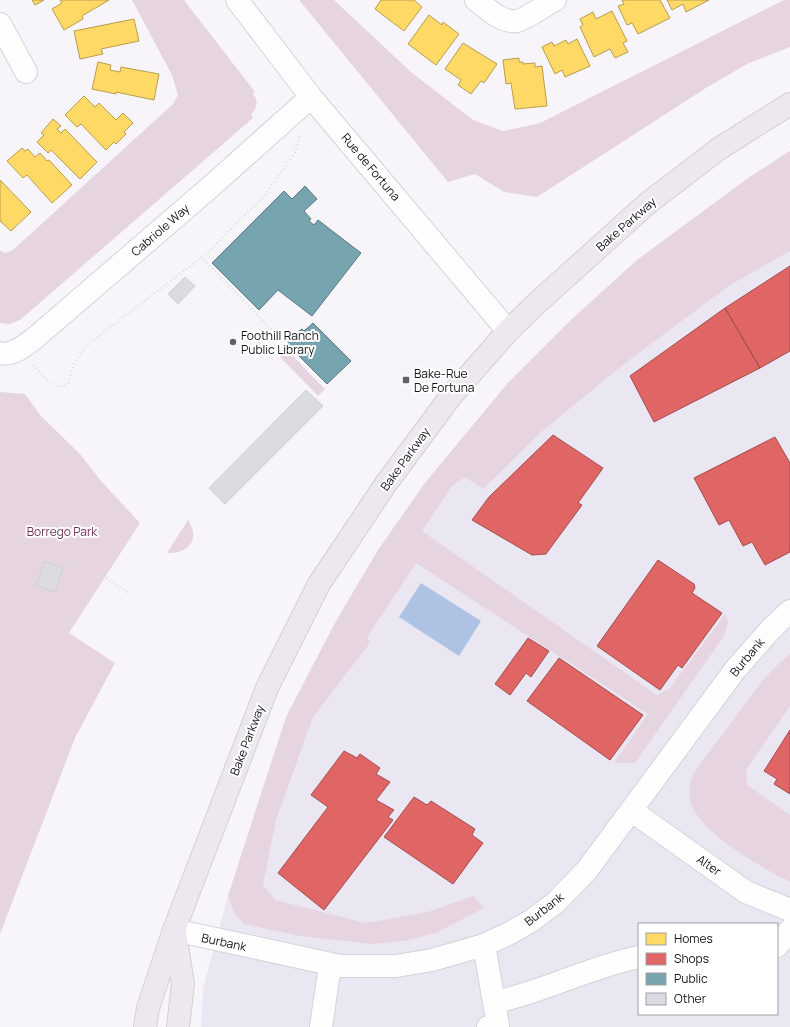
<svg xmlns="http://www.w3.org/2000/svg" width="790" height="1027" font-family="Manrope,sans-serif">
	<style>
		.built { fill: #eae7f2; fill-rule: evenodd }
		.green { fill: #e6d5e1 }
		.water { fill: #aec2e3 }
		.homes { fill: #ffd966; stroke: #b89d4f }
		.shops { fill: #e06666; stroke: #a34d4f }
		.public { fill: #76a5af; stroke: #597982 }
		.building { fill: #dbdbe1; stroke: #ceced5 }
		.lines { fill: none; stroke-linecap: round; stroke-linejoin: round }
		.minor-casing { stroke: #d5d2d9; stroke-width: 24 }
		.major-casing { stroke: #d1d0d4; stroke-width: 24 }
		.path { stroke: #dedde0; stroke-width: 2.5; stroke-dasharray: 1 3; stroke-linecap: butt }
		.minor { stroke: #fefefe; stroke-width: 22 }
		.major { stroke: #ede7ef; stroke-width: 22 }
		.poi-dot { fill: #636168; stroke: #fff; stroke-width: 1.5 }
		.labels { text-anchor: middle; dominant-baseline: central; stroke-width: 4; stroke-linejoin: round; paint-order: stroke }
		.street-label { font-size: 12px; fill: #141219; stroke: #fff }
		.poi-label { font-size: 12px; fill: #141219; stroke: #fff; text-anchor: start }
		.park-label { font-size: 12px; fill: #70335d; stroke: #fff }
	</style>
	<rect width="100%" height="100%" fill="#f7f5fa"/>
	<path class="built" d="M 790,151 L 790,1027 L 201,1027 L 203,988 L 228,896 L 286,717 L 335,623 L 378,550 L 425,483 L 507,384 L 571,320 L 637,260 L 751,176 ZM 639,924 L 777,924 L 777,1014 L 639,1014 Z"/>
	<path class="green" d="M 132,0 L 184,0 L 255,92 L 253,94 C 259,102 257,108 251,115 L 253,118 L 20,320 L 10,324 L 0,323 L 0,250 C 5,254 9,253 14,249 L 173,104 L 178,95 L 172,75 Z
		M 299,0 L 334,0 L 411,72 L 473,120 L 503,131 L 540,123 L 784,0 L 790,0 L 790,47 L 747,64 L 706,88 L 537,197 L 504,192 L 475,174 L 448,182 Z
		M 790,151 L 790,251 L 730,285 L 624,364 L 540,433 L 483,489 L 465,477 L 452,486 L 422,531 L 657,695 L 670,688 L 725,614 L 728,623 L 724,636 L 635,763 L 614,763 L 648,714 L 416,563 L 367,637 L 370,643 L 313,717 L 276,820 L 263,885 L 275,900 L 366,923 L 428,912 L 473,896 L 484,908 L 436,933 L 404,941 L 372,944 L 300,936 L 244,924 L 235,914 L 228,896 L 286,717 L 335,623 L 378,550 L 425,483 L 507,384 L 571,320 L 637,260 L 751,176 Z
		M 287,350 L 325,389 L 318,396 L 280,357 Z
		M 0,392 L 25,394 L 40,415 L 80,454 L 101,481 L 140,523 L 69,633 L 115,663 L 75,738 L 0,934 Z
		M 188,520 C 201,540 188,554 167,553 Z
		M 790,654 L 790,706 L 746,770 L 747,785 L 790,815 L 790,882 C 761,867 703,835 691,804 C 689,799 690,786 691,780 C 692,772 719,739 726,730 C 745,703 764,675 790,654 Z"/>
	<path class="water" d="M 421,583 L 481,621 L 459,656 L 399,617 Z"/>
	<path class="homes" d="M 32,0 L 44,0 L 35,5 Z
		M 60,0 L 109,0 L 82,16 L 83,19 L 64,30 L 52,9 L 62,3 Z
		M 381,0 L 414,0 L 422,7 L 404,31 L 375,9 Z
		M 622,0 L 660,0 L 670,18 L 638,34 L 632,23 L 627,25 L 618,6 L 624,4 Z
		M 667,0 L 709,0 L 686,12 L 683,4 L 672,10 Z
		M 612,11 L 627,41 L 623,43 L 628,52 L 615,58 L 610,49 L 594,57 L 580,27 L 583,25 L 580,19 L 593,12 L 596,19 Z
		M 429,15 L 442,25 L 443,22 L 459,34 L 436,65 L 408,44 Z
		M 134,19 L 139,41 L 101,49 L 103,54 L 80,59 L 74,31 Z
		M 577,39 L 590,66 L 565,77 L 562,70 L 555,74 L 542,47 L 552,42 L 554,46 L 566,40 L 568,44 Z
		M 463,43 L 497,64 L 484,83 L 481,81 L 471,94 L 458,85 L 461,80 L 445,69 Z
		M 519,58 L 519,62 L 523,62 L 523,64 L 535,63 L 535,67 L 542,66 L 547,106 L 515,109 L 511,83 L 506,84 L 503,60 Z
		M 98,62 L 111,65 L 110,70 L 120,72 L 121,67 L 159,74 L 154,100 L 116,92 L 116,94 L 92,89 Z
		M 84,96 L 95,107 L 99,103 L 116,120 L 123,113 L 133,123 L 124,132 L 126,134 L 116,144 L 114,142 L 106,150 L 81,124 L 77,127 L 65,115 Z
		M 53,119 L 61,126 L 57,129 L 61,133 L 65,129 L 97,162 L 80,179 L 51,150 L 48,153 L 37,142 L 44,135 L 41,133 Z
		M 22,148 L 25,151 L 28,149 L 35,157 L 40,153 L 47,161 L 49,160 L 72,185 L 52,203 L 27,175 L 23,178 L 7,161 Z
		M 0,180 L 31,212 L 11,231 L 0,221 Z"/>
	<path class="shops" d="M 790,266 L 790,351 L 760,368 L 725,308 Z
		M 725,308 L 760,368 L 654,422 L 630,376 Z
		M 553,435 L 603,468 L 578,503 L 582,505 L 546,554 L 532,555 L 472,520 L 489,497 Z
		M 775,437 L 790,463 L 790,552 L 765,565 L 752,542 L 743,546 L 729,520 L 719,525 L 694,478 Z
		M 658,560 L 694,584 L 695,588 L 692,593 L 722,613 L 682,668 L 678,665 L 660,690 L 597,646 Z
		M 528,638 L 549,651 L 531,677 L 526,673 L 510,695 L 495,684 Z
		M 559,658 L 643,715 L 610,760 L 527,701 Z
		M 790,730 L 790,794 L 774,784 L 777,779 L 764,771 Z
		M 344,751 L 357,758 L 360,754 L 380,768 L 376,774 L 390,782 L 376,800 L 394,810 L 388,817 L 393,820 L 324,910 L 278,873 L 328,807 L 311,795 Z
		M 414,797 L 427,805 L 431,801 L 475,829 L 472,835 L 483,843 L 453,884 L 384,837 Z"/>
	<path class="public" d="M 305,186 L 317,199 L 304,211 L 311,219 L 309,221 L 314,225 L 318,220 L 361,253 L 312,316 L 278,290 L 259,310 L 212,263 L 284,191 L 292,199 Z
		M 313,323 L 351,361 L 327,384 L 287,344 L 296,333 L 302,329 L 304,331 Z"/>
	<path class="building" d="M 185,277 L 195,286 L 178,304 L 168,294 Z
		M 306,390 L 323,406 L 225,504 L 209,488 Z
		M 44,562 L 63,568 L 55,592 L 36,586 Z"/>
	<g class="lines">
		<g class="minor-casing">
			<path id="minor" d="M 237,0 L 311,97 L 508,331
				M 476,0 C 487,8 501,23 517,21 C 524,20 547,4 555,0
				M 0,24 L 26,72
				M 0,353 C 12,357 27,344 36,337 L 208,189 L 311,97
				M 632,811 L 746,892 L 790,910
				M 174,930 L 340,966 L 396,966 L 432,960 L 484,945 L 508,934 L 531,921 L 555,903 L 587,870 L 735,670 L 771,629 L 790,611
				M 484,945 L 498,1025 L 488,1027
				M 777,946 L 790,930
				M 495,1002 C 544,992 589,967 639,957
				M 321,1027 L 330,965"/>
		</g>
		<g class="major-casing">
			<path id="major" d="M 175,934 L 183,984 L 178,1027
				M 145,1027 L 148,1008 L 174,930 L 267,688 L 319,584 L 385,485 L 451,396 L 508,331 L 538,302 L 648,203 L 720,148 L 790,104"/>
		</g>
		<path class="path" d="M 201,257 L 272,330 L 249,354
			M 33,365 L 48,381 L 59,387 L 68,383 L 74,364 L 86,346 L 206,254 L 265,195 L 295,152 L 300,136
			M 0,478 L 12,480 L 26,476 L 40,478 L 51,485 L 60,497 L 73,525 L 71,563 L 62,601 L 0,808
			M 0,493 L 11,480
			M 0,527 C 19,560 59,543 65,510
			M 29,546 L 106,578 L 128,593"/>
		<use href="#minor" class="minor"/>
		<use href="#major" class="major"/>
	</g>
	<g class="poi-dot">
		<circle cx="233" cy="342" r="4"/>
		<rect x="402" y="376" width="8" height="8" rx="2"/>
	</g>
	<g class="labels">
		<g class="street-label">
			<text transform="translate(371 167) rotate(50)">Rue de Fortuna</text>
			<text transform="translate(626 224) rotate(-41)">Bake Parkway</text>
			<text transform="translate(160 230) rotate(-41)">Cabriole Way</text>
			<text transform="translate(405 459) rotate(-54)">Bake Parkway</text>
			<text transform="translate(747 657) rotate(-50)">Burbank</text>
			<text transform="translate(247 740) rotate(-69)">Bake Parkway</text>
			<text transform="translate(709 865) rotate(35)">Alter</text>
			<text transform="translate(544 909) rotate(-38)">Burbank</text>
			<text transform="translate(224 942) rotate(12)">Burbank</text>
		</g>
		<g class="poi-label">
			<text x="241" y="335">Foothill Ranch<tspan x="241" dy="14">Public Library</tspan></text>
			<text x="414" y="373">Bake-Rue<tspan x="414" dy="14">De Fortuna</tspan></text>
		</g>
		<g class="park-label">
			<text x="62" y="531">Borrego Park</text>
		</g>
	</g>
	<rect x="638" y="923" width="140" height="92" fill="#ffffff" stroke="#a1a0a3"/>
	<rect x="646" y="933" width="20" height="12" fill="#ffd966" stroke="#a1a0a3"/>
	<text x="674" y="943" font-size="12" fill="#141219">Homes</text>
	<rect x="646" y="953" width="20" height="12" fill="#e06666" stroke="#a1a0a3"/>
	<text x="674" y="963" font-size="12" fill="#141219">Shops</text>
	<rect x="646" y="973" width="20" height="12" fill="#76a5af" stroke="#a1a0a3"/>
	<text x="674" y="983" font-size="12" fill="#141219">Public</text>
	<rect x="646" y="993" width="20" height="12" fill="#dbdbe1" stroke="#a1a0a3"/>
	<text x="674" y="1003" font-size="12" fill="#141219">Other</text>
</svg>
